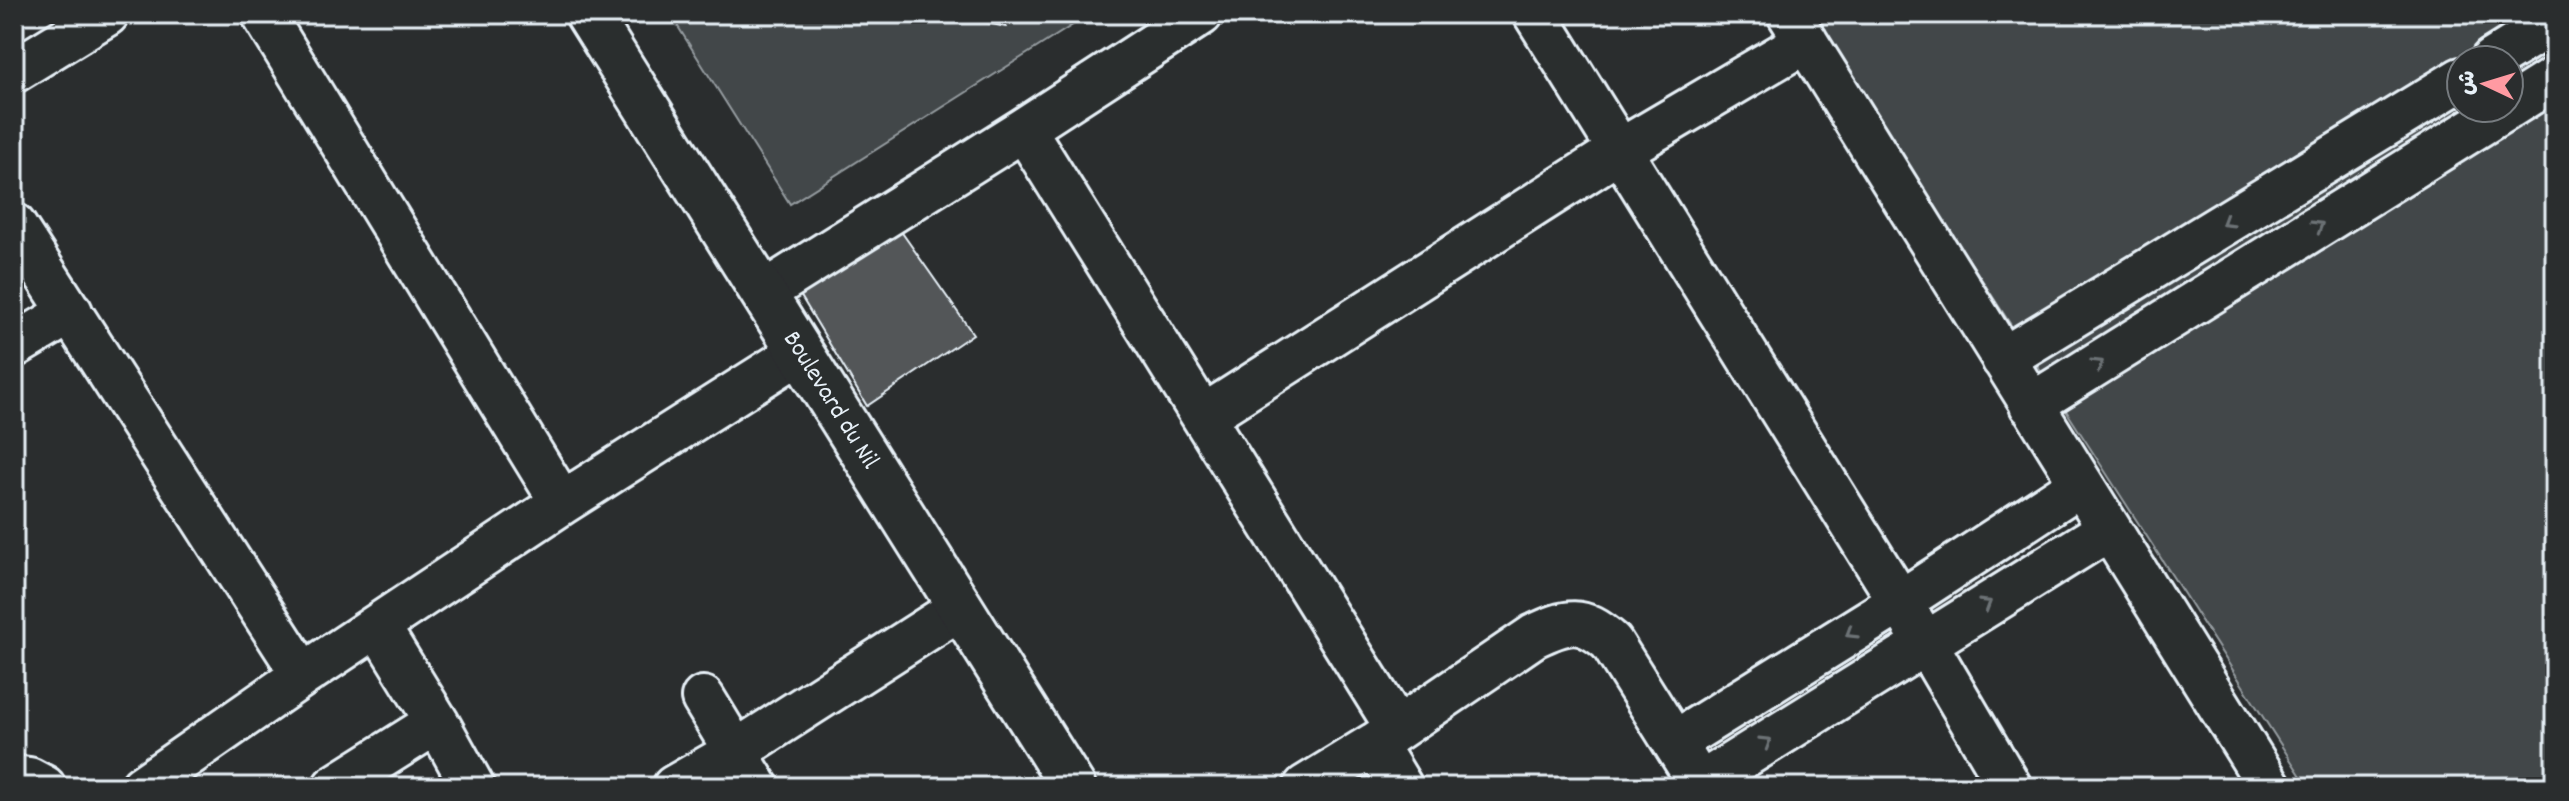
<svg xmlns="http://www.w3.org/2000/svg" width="2569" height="801" font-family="Dekko,'Playpen Sans Arabic',sans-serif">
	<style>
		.green { fill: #424648; stroke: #959ca0; stroke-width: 2; fill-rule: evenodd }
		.building { fill: #535759; stroke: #e8f1f8; stroke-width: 2 }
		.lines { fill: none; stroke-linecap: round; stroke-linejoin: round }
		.street-casing { stroke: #e8f1f8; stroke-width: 48 }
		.secondary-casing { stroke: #e8f1f8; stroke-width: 50 }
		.street { stroke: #2a2d2e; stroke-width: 42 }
		.secondary { stroke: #2a2d2e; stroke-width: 44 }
		.oneway { stroke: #6c7275 }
		.labels { text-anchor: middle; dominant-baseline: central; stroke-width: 6; stroke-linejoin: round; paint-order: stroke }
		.street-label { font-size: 26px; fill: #e8f1f8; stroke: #2a2d2e }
	</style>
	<rect width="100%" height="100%" fill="#2a2d2e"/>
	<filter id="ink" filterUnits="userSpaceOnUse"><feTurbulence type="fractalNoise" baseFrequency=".0125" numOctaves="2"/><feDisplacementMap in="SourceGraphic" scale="16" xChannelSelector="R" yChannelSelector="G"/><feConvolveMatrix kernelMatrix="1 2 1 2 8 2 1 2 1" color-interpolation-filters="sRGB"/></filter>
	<g filter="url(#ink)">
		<path class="green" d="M 670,14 L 1090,14 L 790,204 Z
			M 1811,14 L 2555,14 L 2555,787 L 2308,787 ZM 2461,60 L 2509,60 L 2509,108 L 2461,108 Z"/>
		<path class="building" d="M 946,14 L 1009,14 L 1006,27 Z
			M 898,227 L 973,334 L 867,406 L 799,293 Z"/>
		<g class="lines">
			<g class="street-casing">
				<path id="street" d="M 263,14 L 562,503
					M 1535,14 L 1925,642 L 2010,787
					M 1789,14 L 2270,787
					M 2492,60 L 2555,21
					M 14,71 L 107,14
					M 2509,107 L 2555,78
					M 1024,129 L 1397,728
					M 14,225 L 303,675
					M 763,293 L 1024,129 L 1201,14
					M 14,346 L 71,312
					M 2003,359 L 2461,79
					M 2031,405 L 2507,108
					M 1204,416 L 1619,151 L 1806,41
					M 378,626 L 437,722 L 473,787
					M 703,698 L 757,787
					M 1675,742 L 1900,602 L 2081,484
					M 1375,744 L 1401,787
					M 14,777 L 29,779 L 44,787
					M 1700,784 L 2109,529
					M 142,787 L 303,675 L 562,503 L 800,352
					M 334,787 L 437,722
					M 674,787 L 735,752 L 960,608
					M 1305,787 L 1375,744 L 1534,636 C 1568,620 1581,616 1611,642 L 1702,787"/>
			</g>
			<g class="secondary-casing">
				<g id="secondary">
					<path id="s1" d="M 588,14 L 1073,787"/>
				</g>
			</g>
			<use href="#street" class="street"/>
			<use href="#secondary" class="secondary"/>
		</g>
		<defs><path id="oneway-chevron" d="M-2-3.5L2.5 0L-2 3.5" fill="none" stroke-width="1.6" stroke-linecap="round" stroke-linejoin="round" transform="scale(2)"/></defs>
		<g class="oneway">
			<use href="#oneway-chevron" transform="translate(2227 222) rotate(148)"/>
			<use href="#oneway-chevron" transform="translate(2318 226) rotate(-32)"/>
			<use href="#oneway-chevron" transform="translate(2098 364) rotate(-32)"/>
			<use href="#oneway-chevron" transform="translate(1986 604) rotate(-32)"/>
			<use href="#oneway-chevron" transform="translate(1851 633) rotate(148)"/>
			<use href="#oneway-chevron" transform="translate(1766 742) rotate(-32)"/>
		</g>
	</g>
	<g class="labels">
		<g class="street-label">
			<text stroke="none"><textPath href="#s1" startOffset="456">Boulevard du Nil</textPath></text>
		</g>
	</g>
	<rect width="2569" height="801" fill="none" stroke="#2a2d2e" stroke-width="48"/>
	<rect x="24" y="24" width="2521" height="753" fill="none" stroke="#e8f1f8" stroke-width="3" filter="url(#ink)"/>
	<g transform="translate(2485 84) rotate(274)"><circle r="38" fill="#2a2d2e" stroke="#767b7f" stroke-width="2"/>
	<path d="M0-6L14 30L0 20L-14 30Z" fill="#ff9aa2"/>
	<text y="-12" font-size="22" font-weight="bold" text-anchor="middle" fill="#e8f1f8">ش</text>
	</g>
</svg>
